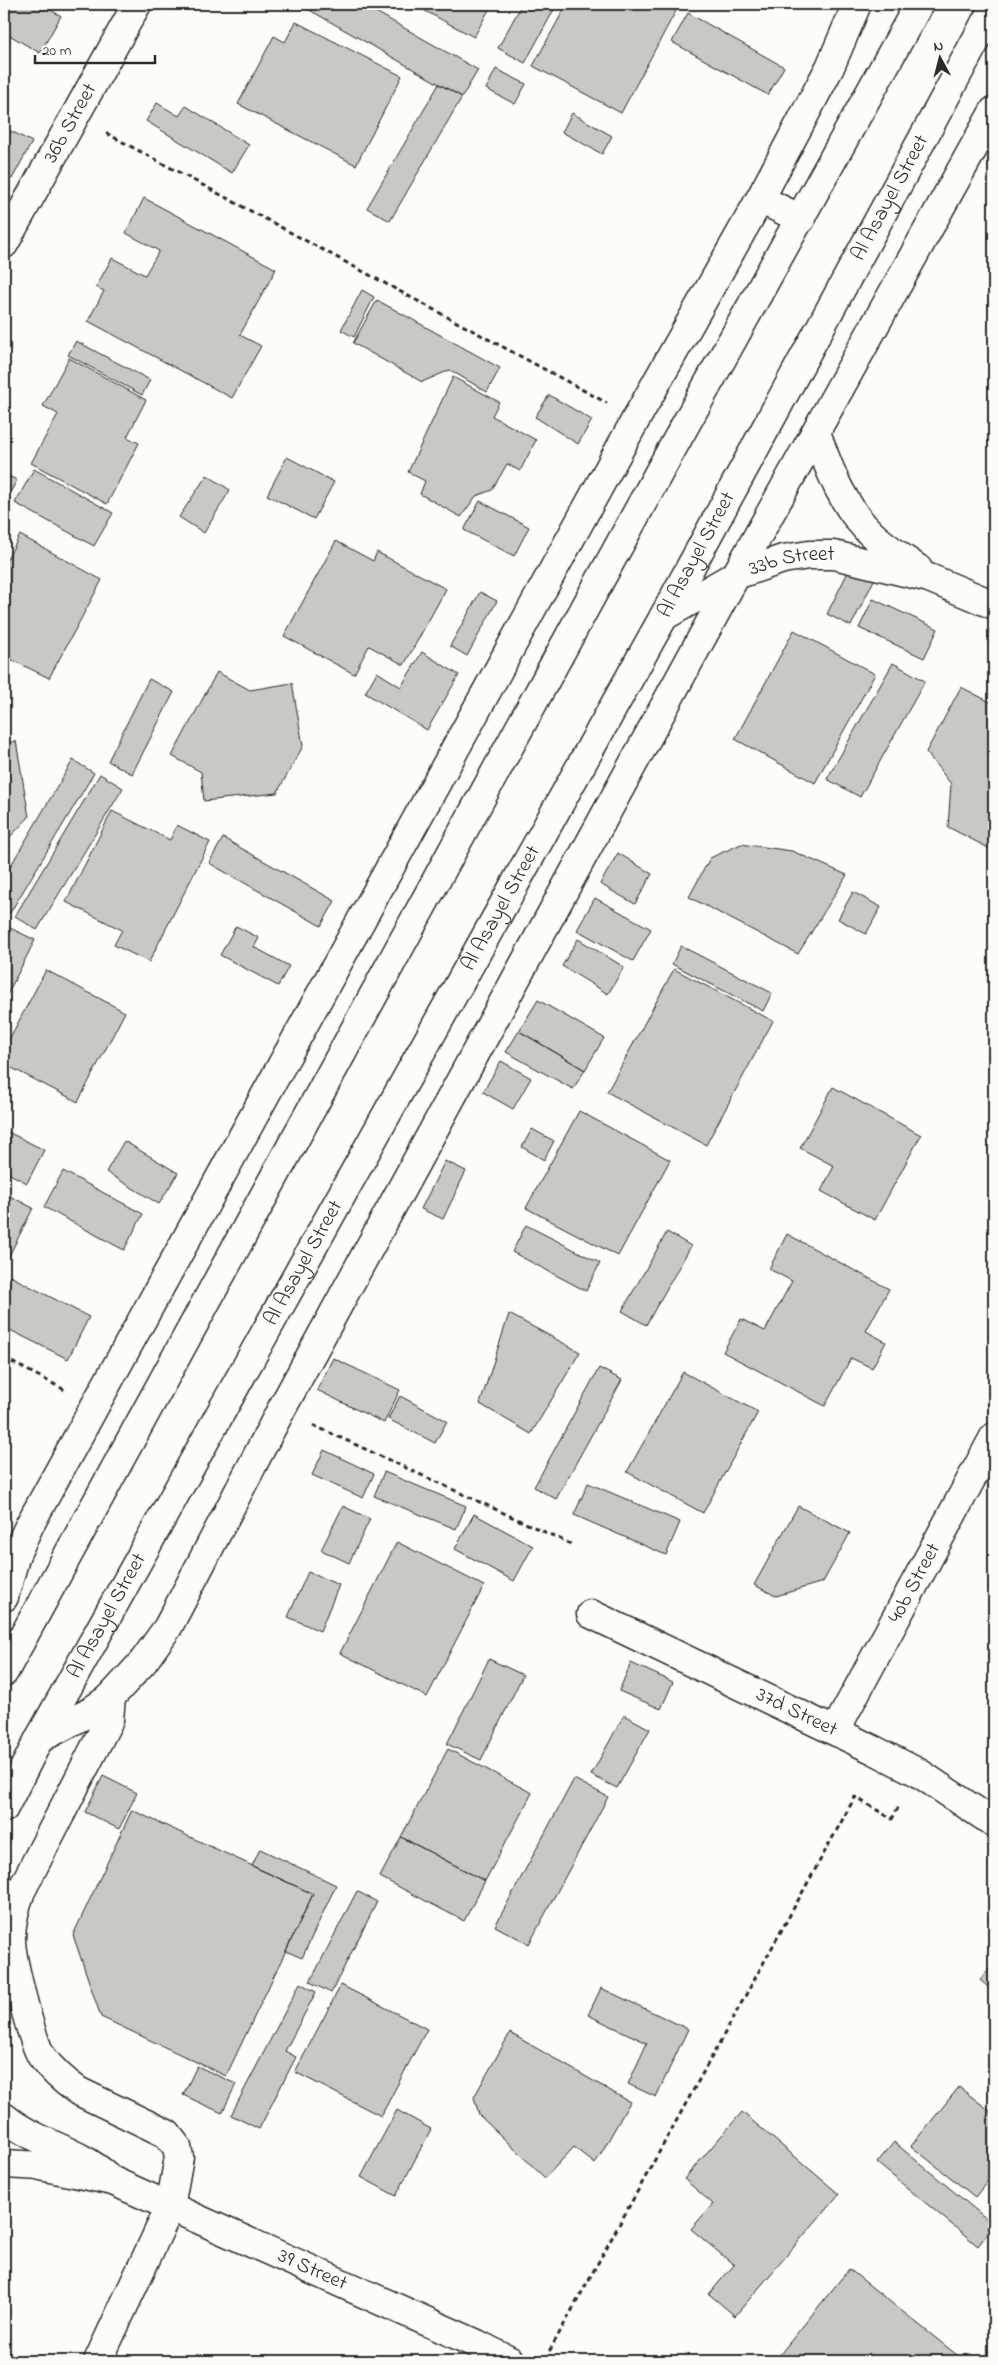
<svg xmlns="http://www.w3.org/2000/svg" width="998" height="2365" font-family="'Indie Flower',sans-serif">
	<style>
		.building { fill: #c9c8c4; stroke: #2b2b2b }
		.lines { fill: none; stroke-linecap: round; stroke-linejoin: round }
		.minor-casing { stroke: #2b2b2b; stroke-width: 31 }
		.path { stroke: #2b2b2b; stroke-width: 3; stroke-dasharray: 5 4; stroke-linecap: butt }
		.minor { stroke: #fdfcf7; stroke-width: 28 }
		.labels { text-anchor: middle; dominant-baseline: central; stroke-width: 4; stroke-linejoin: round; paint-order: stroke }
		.street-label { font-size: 21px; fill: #2b2b2b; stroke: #fdfcf7 }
	</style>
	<rect width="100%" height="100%" fill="#fdfcf7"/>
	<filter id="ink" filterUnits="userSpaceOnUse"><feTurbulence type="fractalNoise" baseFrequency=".02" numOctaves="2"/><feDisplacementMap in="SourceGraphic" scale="10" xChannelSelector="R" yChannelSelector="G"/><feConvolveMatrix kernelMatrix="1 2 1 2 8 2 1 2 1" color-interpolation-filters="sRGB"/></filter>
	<g filter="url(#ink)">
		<path class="building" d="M 6,4 L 40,4 L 61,16 L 40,53 L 4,32 L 4,7 Z
			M 299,4 L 362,4 L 478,70 L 462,97 Z
			M 412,4 L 492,4 L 474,37 Z
			M 522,4 L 557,4 L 525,63 L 498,48 Z
			M 567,4 L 679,5 L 621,113 L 533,66 Z
			M 688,13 L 784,67 L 768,95 L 672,42 Z
			M 296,22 L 402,76 L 356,165 L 238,104 L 274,36 L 285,42 Z
			M 496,69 L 526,84 L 515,104 L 486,89 Z
			M 439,84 L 462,97 L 390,221 L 367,208 Z
			M 157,103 L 179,116 L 186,106 L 249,145 L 232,173 L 146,121 Z
			M 572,113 L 612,136 L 602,154 L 562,132 Z
			M 11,131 L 32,142 L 12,179 L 4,174 L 4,144 Z
			M 144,198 L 276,269 L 240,335 L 261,346 L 232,398 L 88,321 L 104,291 L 96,287 L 112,258 L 145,275 L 159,251 L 126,233 Z
			M 362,290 L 374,297 L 354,337 L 341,330 Z
			M 377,300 L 500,368 L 487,392 L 450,370 L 422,382 L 353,343 Z
			M 76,341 L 150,380 L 142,395 L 68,355 Z
			M 69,358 L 146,400 L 127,437 L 139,443 L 107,504 L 31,463 L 58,414 L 43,406 Z
			M 453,377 L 499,402 L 492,416 L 536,440 L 520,471 L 507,464 L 492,490 L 476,496 L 461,517 L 420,494 L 425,481 L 408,472 Z
			M 549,395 L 592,420 L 578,444 L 535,417 Z
			M 287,457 L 334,482 L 314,519 L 267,495 Z
			M 34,469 L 113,513 L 94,546 L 15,503 Z
			M 4,474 L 17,480 L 4,504 Z
			M 207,475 L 230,490 L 204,533 L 179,517 Z
			M 480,501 L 529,527 L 514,556 L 464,530 Z
			M 20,535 L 102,580 L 49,678 L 4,656 L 4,565 Z
			M 336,541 L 373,561 L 377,552 L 446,589 L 404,665 L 369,646 L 354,674 L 284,636 Z
			M 850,568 L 874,580 L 851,626 L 827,614 Z
			M 480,592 L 497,601 L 467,656 L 450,646 Z
			M 873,599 L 938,629 L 924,658 L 859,628 Z
			M 794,630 L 875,674 L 815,783 L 735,739 Z
			M 422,652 L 459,675 L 427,730 L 365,693 L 377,672 L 401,687 Z
			M 893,663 L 925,681 L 860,797 L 827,779 Z
			M 217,672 L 250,690 L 292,683 L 303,746 L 277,793 L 204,801 L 201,772 L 172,756 Z
			M 149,679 L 174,692 L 132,774 L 108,761 Z
			M 961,687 L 994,704 L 994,851 L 948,827 L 951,784 L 926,752 Z
			M 16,741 L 29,817 L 9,838 L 4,841 L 4,744 Z
			M 73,760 L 94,773 L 10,913 L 4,909 L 4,877 Z
			M 100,774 L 123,788 L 37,930 L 15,916 Z
			M 112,811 L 170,840 L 177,825 L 210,842 L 149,962 L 114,945 L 122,930 L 66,902 Z
			M 223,838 L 335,901 L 321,926 L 209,863 Z
			M 741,844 L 792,851 L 847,875 L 798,954 L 689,897 L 710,858 Z
			M 618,853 L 652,874 L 635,904 L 600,884 Z
			M 853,892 L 881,907 L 866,934 L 838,919 Z
			M 595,898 L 651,929 L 633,961 L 577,930 Z
			M 236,926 L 259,938 L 254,947 L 289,966 L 278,986 L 220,955 Z
			M 8,927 L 35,940 L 4,1001 L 4,936 Z
			M 578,939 L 624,967 L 608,994 L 562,966 Z
			M 681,946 L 772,993 L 763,1011 L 672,964 Z
			M 674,969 L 773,1021 L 706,1145 L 607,1092 Z
			M 46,970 L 125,1012 L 78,1102 L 4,1064 L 4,1049 Z
			M 538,1000 L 604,1038 L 585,1070 L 519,1031 Z
			M 519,1031 L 585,1070 L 573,1089 L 506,1052 Z
			M 501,1061 L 531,1078 L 513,1109 L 483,1092 Z
			M 833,1087 L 921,1135 L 875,1220 L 821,1191 L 834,1166 L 800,1148 Z
			M 579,1111 L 670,1160 L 618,1256 L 526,1208 Z
			M 532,1129 L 554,1141 L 544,1160 L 522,1147 Z
			M 4,1130 L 44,1150 L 27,1183 L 4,1171 Z
			M 124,1141 L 178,1173 L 159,1204 L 106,1172 Z
			M 445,1161 L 466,1171 L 443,1219 L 421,1209 Z
			M 63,1171 L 143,1214 L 124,1250 L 44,1207 Z
			M 4,1193 L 33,1208 L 4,1266 Z
			M 526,1225 L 600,1263 L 586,1291 L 512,1252 Z
			M 667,1232 L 691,1246 L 646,1325 L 622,1311 Z
			M 787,1234 L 889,1289 L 866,1331 L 886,1342 L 872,1368 L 851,1358 L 825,1406 L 723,1352 L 741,1319 L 765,1331 L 792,1281 L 769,1269 Z
			M 10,1276 L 89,1317 L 68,1359 L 4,1327 L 4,1288 Z
			M 509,1314 L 580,1352 L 531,1434 L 480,1404 Z
			M 333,1358 L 400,1390 L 384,1423 L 317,1390 Z
			M 599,1368 L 622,1380 L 556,1499 L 534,1487 Z
			M 683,1372 L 758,1412 L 703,1513 L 627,1472 Z
			M 400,1396 L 447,1421 L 435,1443 L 388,1419 Z
			M 324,1450 L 374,1474 L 363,1498 L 312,1475 Z
			M 384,1472 L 466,1506 L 456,1529 L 374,1496 Z
			M 588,1483 L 680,1522 L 666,1555 L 574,1515 Z
			M 343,1506 L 370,1519 L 349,1563 L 321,1550 Z
			M 798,1506 L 850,1533 L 823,1582 L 776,1596 L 754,1585 Z
			M 474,1514 L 533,1546 L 514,1581 L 455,1549 Z
			M 397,1542 L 484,1586 L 427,1697 L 340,1653 Z
			M 308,1572 L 339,1585 L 320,1631 L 288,1617 Z
			M 489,1659 L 523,1675 L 481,1760 L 447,1744 Z
			M 631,1663 L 673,1682 L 661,1709 L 619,1691 Z
			M 624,1715 L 650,1729 L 617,1788 L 591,1775 Z
			M 448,1749 L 532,1793 L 485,1881 L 401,1837 Z
			M 103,1776 L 137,1793 L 119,1829 L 85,1812 Z
			M 574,1779 L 608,1797 L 529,1944 L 495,1926 Z
			M 132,1810 L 313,1894 L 226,2076 L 101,2017 L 73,1935 Z
			M 401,1837 L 485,1881 L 464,1921 L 380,1877 Z
			M 260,1849 L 336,1885 L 302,1958 L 286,1951 L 313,1894 L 252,1866 Z
			M 357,1891 L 377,1902 L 331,1993 L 310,1982 Z
			M 994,1963 L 994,1992 L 980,1980 Z
			M 300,1983 L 316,1992 L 285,2051 L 296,2057 L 259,2129 L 231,2115 Z
			M 341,1985 L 427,2029 L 381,2116 L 295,2072 Z
			M 601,1988 L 688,2029 L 656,2097 L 628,2084 L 647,2043 L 588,2015 Z
			M 510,2033 L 630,2102 L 595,2164 L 574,2147 L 545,2178 L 479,2115 L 474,2097 Z
			M 197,2066 L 236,2084 L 222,2113 L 183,2095 Z
			M 959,2087 L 994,2114 L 994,2173 L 975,2197 L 911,2146 Z
			M 397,2110 L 431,2129 L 396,2196 L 361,2177 Z
			M 742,2112 L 839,2194 L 735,2316 L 709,2294 L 734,2265 L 691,2229 L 713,2204 L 684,2179 Z
			M 894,2142 L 994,2225 L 978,2246 L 877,2163 Z
			M 849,2269 L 957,2355 L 952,2361 L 781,2361 L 777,2358 Z"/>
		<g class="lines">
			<g class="minor-casing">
				<g id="minor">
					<path d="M 760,199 L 801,219"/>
					<path id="s1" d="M 4,244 L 137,4"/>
					<path d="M 816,432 C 829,470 845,512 877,539 C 890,550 904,559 918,569"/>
					<path id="s2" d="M 664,616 L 736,575 L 783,559 L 809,555 L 834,555 L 929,578 L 994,605"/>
					<path d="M 4,1597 L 16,1554 L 29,1526 L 636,419 L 760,199 L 830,67 L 857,4"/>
					<path id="s3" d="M 591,1614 L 874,1750 L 919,1773 L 994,1823"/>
					<path d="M 4,1672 L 663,465 L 919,4"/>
					<path id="s4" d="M 835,1731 L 994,1437"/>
					<path d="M 39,1739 L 88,1713 L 111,1697 L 143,1662 L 168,1627 L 281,1410 L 736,575 L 994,111"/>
					<path id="s5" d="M 4,1808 L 39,1739 L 664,616 L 994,7"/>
					<path d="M 4,2117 C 35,2143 77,2149 108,2177"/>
					<path id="s6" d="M 4,2164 L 41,2166 L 113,2181 L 477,2344 L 510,2361"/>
					<path d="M 98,2361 L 170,2207 L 179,2157 L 177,2147 L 167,2134 L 78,2091 C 65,2082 52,2070 42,2057 C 32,2042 11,1959 11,1939 C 11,1922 15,1907 21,1891 L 109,1720 L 111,1697"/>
				</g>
			</g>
			<path class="path" d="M 106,133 L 607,403
				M 4,1358 L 65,1390
				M 313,1425 L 573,1545
				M 545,2359 L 855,1797 L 892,1819 L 900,1804"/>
			<use href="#minor" class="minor"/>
		</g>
	</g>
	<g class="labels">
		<g class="street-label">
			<text stroke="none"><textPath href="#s1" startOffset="138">36b Street</textPath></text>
			<text stroke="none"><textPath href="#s5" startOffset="1838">Al Asayel Street</textPath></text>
			<text stroke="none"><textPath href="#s5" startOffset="1432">Al Asayel Street</textPath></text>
			<text stroke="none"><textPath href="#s2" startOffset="141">33b Street</textPath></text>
			<text stroke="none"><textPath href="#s5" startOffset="1028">Al Asayel Street</textPath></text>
			<text stroke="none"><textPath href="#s5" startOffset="622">Al Asayel Street</textPath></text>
			<text stroke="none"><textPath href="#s4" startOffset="168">40b Street</textPath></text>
			<text stroke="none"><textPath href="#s5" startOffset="218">Al Asayel Street</textPath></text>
			<text stroke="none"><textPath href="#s3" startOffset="228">37d Street</textPath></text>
			<text stroke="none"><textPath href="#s6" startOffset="329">39 Street</textPath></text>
		</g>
	</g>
	<rect width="998" height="2365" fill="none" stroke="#fdfcf7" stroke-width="20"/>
	<rect x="10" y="10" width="978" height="2345" fill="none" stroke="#2b2b2b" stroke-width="2" filter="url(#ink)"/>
	<g transform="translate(940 58) rotate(353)" stroke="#fdfcf7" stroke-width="4" paint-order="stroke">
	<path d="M0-4L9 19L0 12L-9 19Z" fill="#2b2b2b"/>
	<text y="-8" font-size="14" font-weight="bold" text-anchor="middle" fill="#2b2b2b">N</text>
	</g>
	<path d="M35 55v8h120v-8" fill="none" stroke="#2b2b2b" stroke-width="2.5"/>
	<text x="42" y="55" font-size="15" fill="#2b2b2b" stroke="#fdfcf7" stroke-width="4" paint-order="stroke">20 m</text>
</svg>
